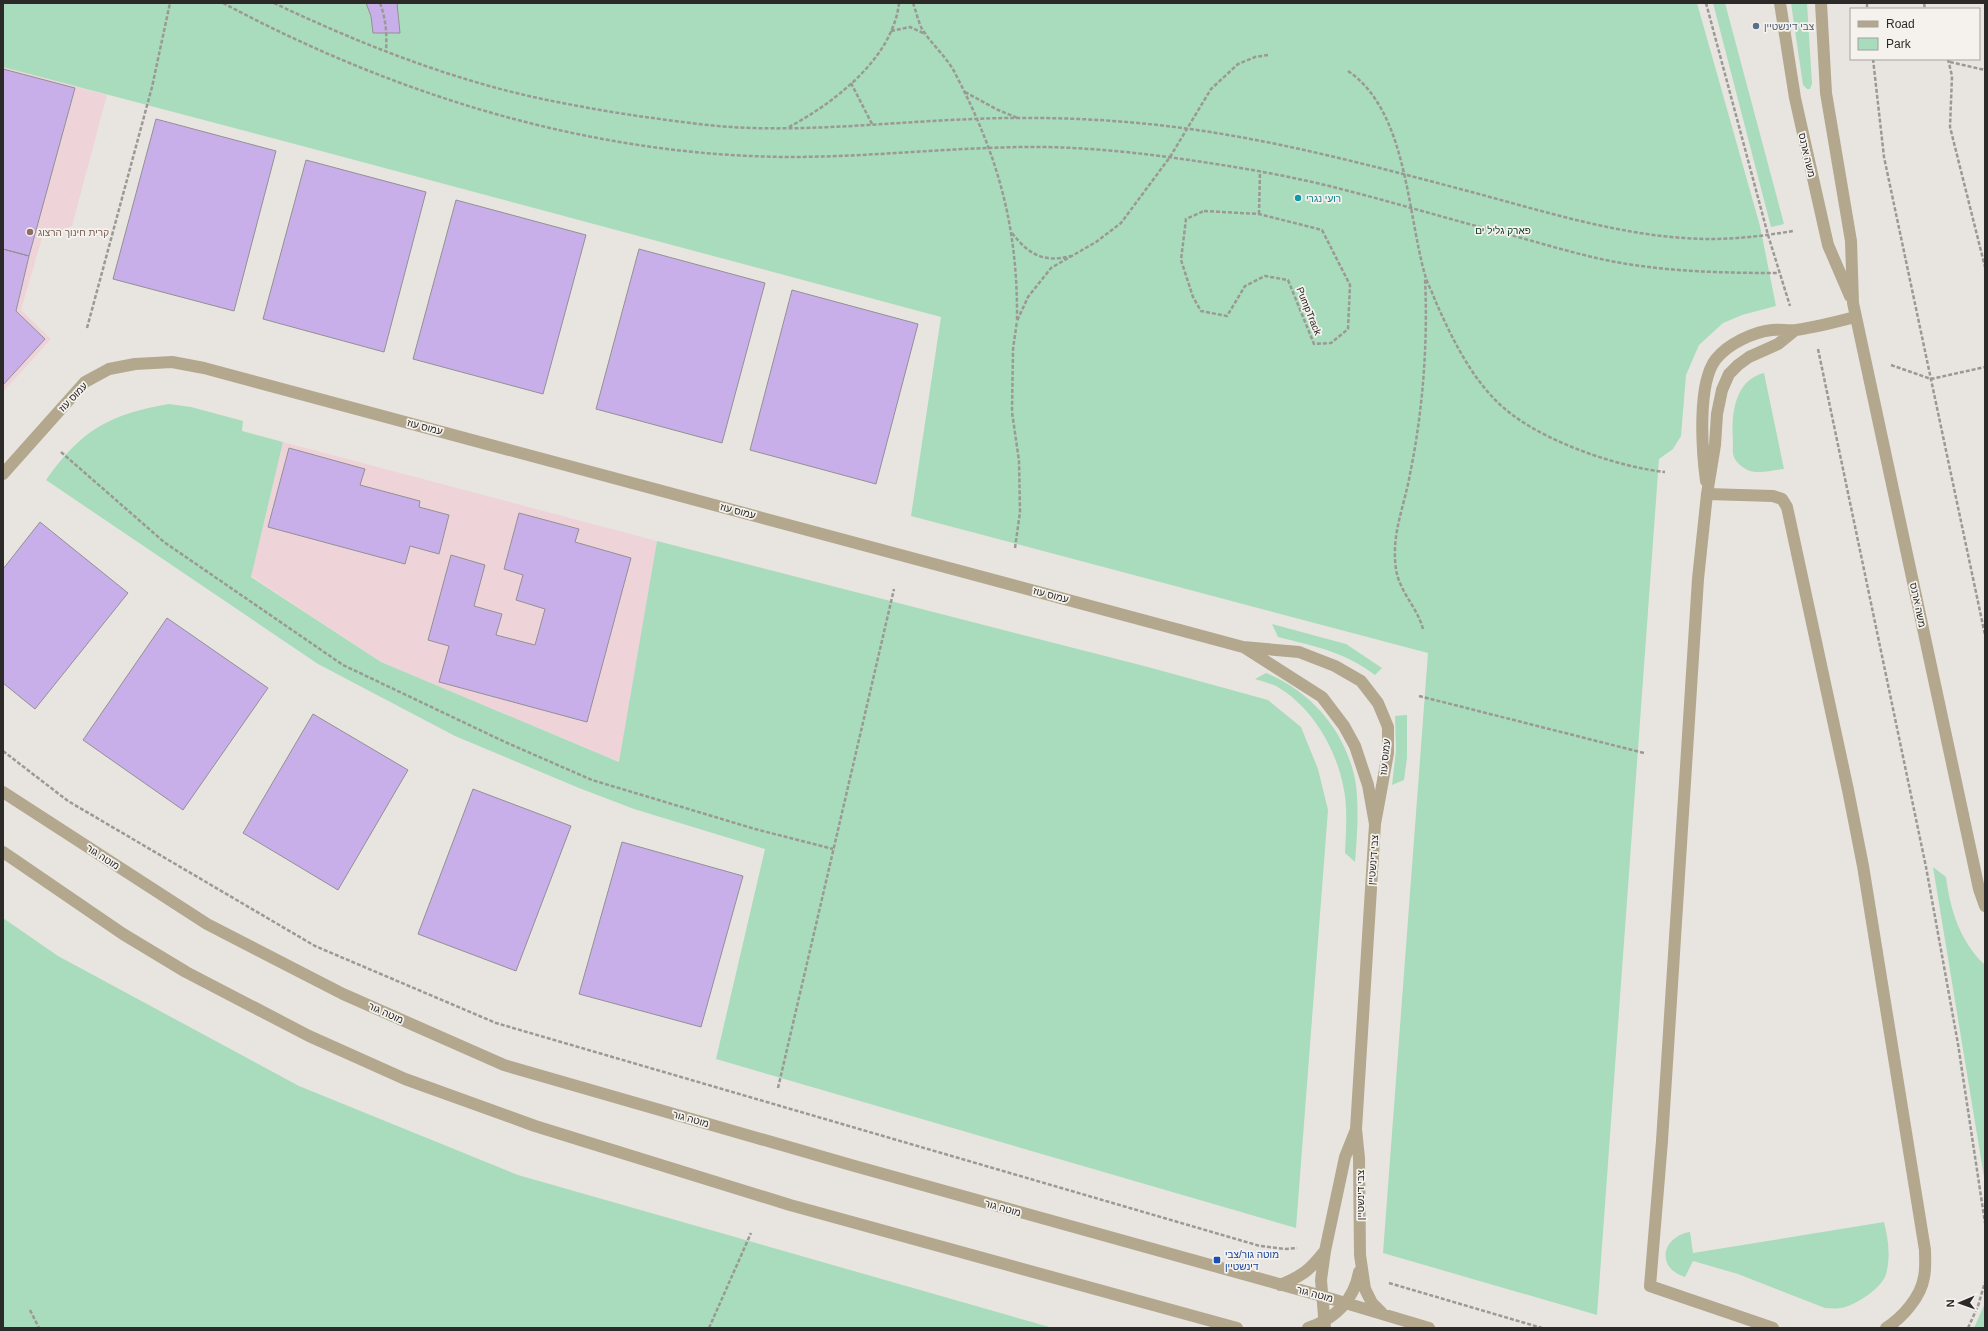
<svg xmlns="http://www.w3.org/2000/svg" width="1988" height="1331" font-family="Arial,Heebo,sans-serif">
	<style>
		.education { fill: #eed4d9 }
		.green { fill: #a8dcbc }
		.building { fill: #c8afe9; stroke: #929094 }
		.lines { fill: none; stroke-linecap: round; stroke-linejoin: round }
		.path { stroke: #9b9995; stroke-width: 2.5; stroke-dasharray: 4 2; stroke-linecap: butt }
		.lane { stroke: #b3a88e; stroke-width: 12 }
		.street { stroke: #b3a88e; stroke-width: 12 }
		.service-dot { fill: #5c6f8a; stroke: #f5f2ee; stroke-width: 1.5 }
		.culture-dot { fill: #0f9aa8; stroke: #f5f2ee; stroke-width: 1.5 }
		.education-dot { fill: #8d6e63; stroke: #f5f2ee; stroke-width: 1.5 }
		.transit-dot { fill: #1a4fb4; stroke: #f5f2ee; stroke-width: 1.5 }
		.labels { text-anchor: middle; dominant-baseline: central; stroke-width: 3.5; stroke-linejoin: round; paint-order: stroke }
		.service-label { font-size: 10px; fill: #4e5e75; stroke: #f5f2ee; text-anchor: start }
		.street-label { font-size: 10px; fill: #2b2a28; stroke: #f5f2ee }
		.culture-label { font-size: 10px; fill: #0d838f; stroke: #f5f2ee; text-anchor: start }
		.park-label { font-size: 10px; fill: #00341c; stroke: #f5f2ee }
		.education-label { font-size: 10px; fill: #785e54; stroke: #f5f2ee; text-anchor: start }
		.transit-label { font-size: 10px; fill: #164399; stroke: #f5f2ee; text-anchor: start }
	</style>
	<rect width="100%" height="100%" fill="#e8e5e0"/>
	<path class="education" d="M 3,67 L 107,95 L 72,226 L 42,238 L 21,310 L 51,339 L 3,392 Z
		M 283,442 L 657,541 L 620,762 L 381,662 L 251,576 Z"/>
	<path class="green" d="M 3,3 L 1697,3 L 1760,226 L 1776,306 L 1742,315 L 1723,323 L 1699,345 L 1686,375 L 1681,436 L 1673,449 L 1659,459 L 1597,1315 L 1383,1253 L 1428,653 L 911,516 L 941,317 L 291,143 L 3,67 Z
		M 1713,3 L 1725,3 L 1784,224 L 1771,227 Z
		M 1791,3 L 1807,3 L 1812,84 L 1810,89 L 1807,89 L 1803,85 Z
		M 1764,373 L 1784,469 C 1773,470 1760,474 1750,471 C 1744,469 1736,463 1734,457 C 1732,453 1733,446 1733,442 C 1731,416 1734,380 1764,373 Z
		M 169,404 L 191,407 L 243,421 L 242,431 L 283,442 L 251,577 L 381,662 L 619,762 L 657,541 L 1148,667 L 1268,700 L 1301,727 L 1318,769 L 1328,810 L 1296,1228 L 716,1059 L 765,849 L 634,809 L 579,788 L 455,736 L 318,664 L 46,480 C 81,430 110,414 169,404 Z
		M 1272,624 L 1346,644 L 1382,668 L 1375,675 C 1345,652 1314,646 1278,637 Z
		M 1266,673 C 1313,692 1348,734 1356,785 C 1359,811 1357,837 1355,862 L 1345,853 C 1346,831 1348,806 1343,785 C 1335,746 1311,706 1276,686 C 1269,683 1262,681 1255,679 Z
		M 1407,715 L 1407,758 L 1404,780 L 1392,785 L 1396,751 L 1395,716 Z
		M 1933,867 L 1946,877 C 1950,909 1960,942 1985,965 L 1985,1183 Z
		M 3,918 L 58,956 L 299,1086 L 518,1175 L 1053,1328 L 3,1328 Z
		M 1884,1222 C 1888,1238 1891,1257 1886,1274 C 1882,1288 1855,1306 1841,1308 C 1836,1309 1830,1308 1825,1308 L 1738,1274 L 1693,1261 L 1685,1277 C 1656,1268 1661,1237 1690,1232 L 1693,1253 Z
		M 1985,1303 L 1985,1328 L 1974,1328 Z"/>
	<path class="building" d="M 366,3 L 397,3 L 400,33 L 373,33 L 371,16 Z
		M 3,69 L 75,88 L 29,256 L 3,249 Z
		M 156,119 L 276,151 L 234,311 L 113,279 Z
		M 306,160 L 426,192 L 384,352 L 263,319 Z
		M 456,200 L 586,235 L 543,394 L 413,359 Z
		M 3,249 L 29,256 L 16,311 L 45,339 L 3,385 Z
		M 639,249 L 765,283 L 722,443 L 596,409 Z
		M 792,290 L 918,324 L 876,484 L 750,450 Z
		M 289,448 L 365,469 L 360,485 L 420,501 L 419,507 L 449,515 L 439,554 L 410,546 L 405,564 L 268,527 Z
		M 519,513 L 579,529 L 575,542 L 631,558 L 587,722 L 439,682 L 449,646 L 428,640 L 451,555 L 485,565 L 474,606 L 502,614 L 496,635 L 535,645 L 545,609 L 516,600 L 523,575 L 504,569 Z
		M 40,522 L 128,593 L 35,709 L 3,683 L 3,569 Z
		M 167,618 L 268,688 L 183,810 L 83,740 Z
		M 313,714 L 408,770 L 338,890 L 243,833 Z
		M 473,789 L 571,826 L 516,971 L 418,934 Z
		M 622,842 L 743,876 L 701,1027 L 579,994 Z"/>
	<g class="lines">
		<path class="path" d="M 223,3 C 397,96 592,156 790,157 C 876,157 961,146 1047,147 C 1089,148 1132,152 1175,158 C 1225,165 1275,173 1325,185 C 1382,199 1438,216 1495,231 C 1539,242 1583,257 1627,264 C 1678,272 1728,273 1779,273
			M 274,3 C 356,42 449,79 538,98 C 571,105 604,111 638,116 C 668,120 700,125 731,127 C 809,132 893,122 972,119 C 1045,116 1118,119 1190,129 C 1283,142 1373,166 1464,190 C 1536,209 1610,233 1684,238 C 1721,241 1757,237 1793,231
			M 380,3 C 386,19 387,34 386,51
			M 913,3 C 916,11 918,21 922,29 C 932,45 948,58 956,75 C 999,158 1018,228 1017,321 L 1028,297 L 1051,268 L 1096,242 L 1121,223 L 1170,157 L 1211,89 L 1238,64 L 1255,57 L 1268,55
			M 1706,3 L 1768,235 L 1790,306
			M 1867,3 L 1867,9
			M 1924,3 L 1925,9
			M 891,31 L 910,27 L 925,34
			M 1873,59 L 1884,157 L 1985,635
			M 1948,59 L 1952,76 L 1950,127 L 1985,267
			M 1950,62 L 1985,70
			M 1348,71 C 1407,111 1407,212 1425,275 C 1427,283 1432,291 1435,300 C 1453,341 1476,389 1514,416 C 1552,444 1619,467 1665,472
			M 851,83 L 872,124
			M 965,92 L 998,110 L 1018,118
			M 789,127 C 834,103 893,58 899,3
			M 1204,211 L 1259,214 L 1322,230 L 1350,285 L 1348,329 L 1331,343 L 1314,344 L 1288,280 L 1265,276 L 1245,286 L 1227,316 L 1201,311 L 1193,297 L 1181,260 L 1186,219 Z
			M 1259,214 L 1260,171
			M 1012,233 C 1029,255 1044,263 1071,256
			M 87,328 L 152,87 L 170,3
			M 1818,349 L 1926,867 L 1958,1044 L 1985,1223
			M 1891,365 L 1931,379 L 1985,367
			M 61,452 L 164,542 L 343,665 L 505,742 L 592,780 L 755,829 L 833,849
			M 1015,548 L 1020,512 L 1019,461 L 1012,412 L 1013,349 L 1017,321
			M 1423,629 C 1417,607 1399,591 1396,569 C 1391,534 1404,508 1410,474 C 1423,410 1428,343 1425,278
			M 1419,696 L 1644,753
			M 3,751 L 68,801 L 315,946 L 496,1023 L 1260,1246 L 1286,1249 L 1297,1248
			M 778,1088 L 894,589
			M 1389,1283 L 1542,1328
			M 30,1310 L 39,1328
			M 709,1328 L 751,1233
			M 1968,1328 L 1978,1306 L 1985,1282"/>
		<path class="lane" d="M 1706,481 C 1702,451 1697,383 1716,359 C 1728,344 1753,332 1772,330 C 1780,329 1788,331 1796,330 C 1816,327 1836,322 1855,317
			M 1707,494 L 1773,496 L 1782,499 L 1787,507 L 1848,790 L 1863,866 L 1925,1250 C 1925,1259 1926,1268 1924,1277 C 1921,1297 1902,1318 1886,1328
			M 1773,1328 L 1650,1286 L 1662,1141 L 1698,579 L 1707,494 L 1715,445 L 1717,414 L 1722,390 L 1729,374 L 1738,365 L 1749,357 L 1778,344 L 1794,331"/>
		<path class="street" d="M 1780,3 L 1795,98 L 1828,245 L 1850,296
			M 1821,3 L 1826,93 L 1851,241 L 1853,303 L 1979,889 L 1985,906
			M 3,474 L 85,382 L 109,369 L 135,364 L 172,362 L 204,368 L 1243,647 L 1299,652 L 1335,666 L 1361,681 L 1378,703 L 1388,727 L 1388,753 L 1375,824
			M 1245,648 L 1322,697 L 1344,726 L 1355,746 L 1368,785 L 1375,824 L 1356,1129 L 1359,1158 L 1360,1255 L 1365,1289 L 1372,1303 L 1382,1313
			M 3,792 L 207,924 L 343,994 L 504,1065 L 851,1165 L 1322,1296 L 1429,1328
			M 3,852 L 123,934 L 186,972 L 309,1036 L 405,1079 L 535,1126 L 790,1205 L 1237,1328
			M 1280,1285 C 1302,1276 1310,1270 1324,1252
			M 1308,1328 C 1335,1319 1354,1300 1359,1272
			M 1325,1328 L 1321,1280 L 1325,1251 L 1345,1157 L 1355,1132"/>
	</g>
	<circle class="service-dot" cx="1756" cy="26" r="4"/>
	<circle class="culture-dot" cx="1298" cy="198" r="4"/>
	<circle class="education-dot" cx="30" cy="232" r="4"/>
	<rect class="transit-dot" x="1213" y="1256" width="8" height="8" rx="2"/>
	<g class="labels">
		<g class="service-label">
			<text x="1764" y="26">צבי דינשטיין</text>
		</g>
		<g class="street-label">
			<text transform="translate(1807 155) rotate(77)">משה ארנס</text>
			<text transform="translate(1309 311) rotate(68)">PumpTrack</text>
			<text transform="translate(73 397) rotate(-46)">עמוס עוז</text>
			<text transform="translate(425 427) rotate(15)">עמוס עוז</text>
			<text transform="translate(738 511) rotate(15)">עמוס עוז</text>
			<text transform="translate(1051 595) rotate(15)">עמוס עוז</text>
			<text transform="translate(1918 605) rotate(78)">משה ארנס</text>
			<text transform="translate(1385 757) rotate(-84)">עמוס עוז</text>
			<text transform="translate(103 857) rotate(33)">מוטה גור</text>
			<text transform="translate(1373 860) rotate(-86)">צבי דינשטיין</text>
			<text transform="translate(386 1013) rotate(24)">מוטה גור</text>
			<text transform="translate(691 1119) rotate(16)">מוטה גור</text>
			<text transform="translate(1360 1195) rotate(-90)">צבי דינשטיין</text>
			<text transform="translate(1003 1208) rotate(16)">מוטה גור</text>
			<text transform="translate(1315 1294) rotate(15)">מוטה גור</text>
		</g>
		<g class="culture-label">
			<text x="1306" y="198">רועי נגרי</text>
		</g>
		<g class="park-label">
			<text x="1503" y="230">פארק גליל ים</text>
		</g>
		<g class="education-label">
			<text x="38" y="232">קרית חינוך הרצוג</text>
		</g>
		<g class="transit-label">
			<text x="1225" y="1254">מוטה גור/צבי<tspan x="1225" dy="12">דינשטיין</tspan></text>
		</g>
	</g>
	<rect width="1988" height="1331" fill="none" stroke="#2b2a28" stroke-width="8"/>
	<rect x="1850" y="8" width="130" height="52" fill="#f5f2ee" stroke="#a4a29f"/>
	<rect x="1858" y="21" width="20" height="6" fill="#b3a88e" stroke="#a4a29f"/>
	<text x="1886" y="28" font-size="12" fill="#2b2a28">Road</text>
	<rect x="1858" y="38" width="20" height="12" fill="#a8dcbc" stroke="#a4a29f"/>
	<text x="1886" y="48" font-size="12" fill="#2b2a28">Park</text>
	<g transform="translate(1960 1303) rotate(268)" stroke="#f5f2ee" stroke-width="3" paint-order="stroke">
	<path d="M0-3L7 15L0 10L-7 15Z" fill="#2b2a28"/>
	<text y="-6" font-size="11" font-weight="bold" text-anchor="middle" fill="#2b2a28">N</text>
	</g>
</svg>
